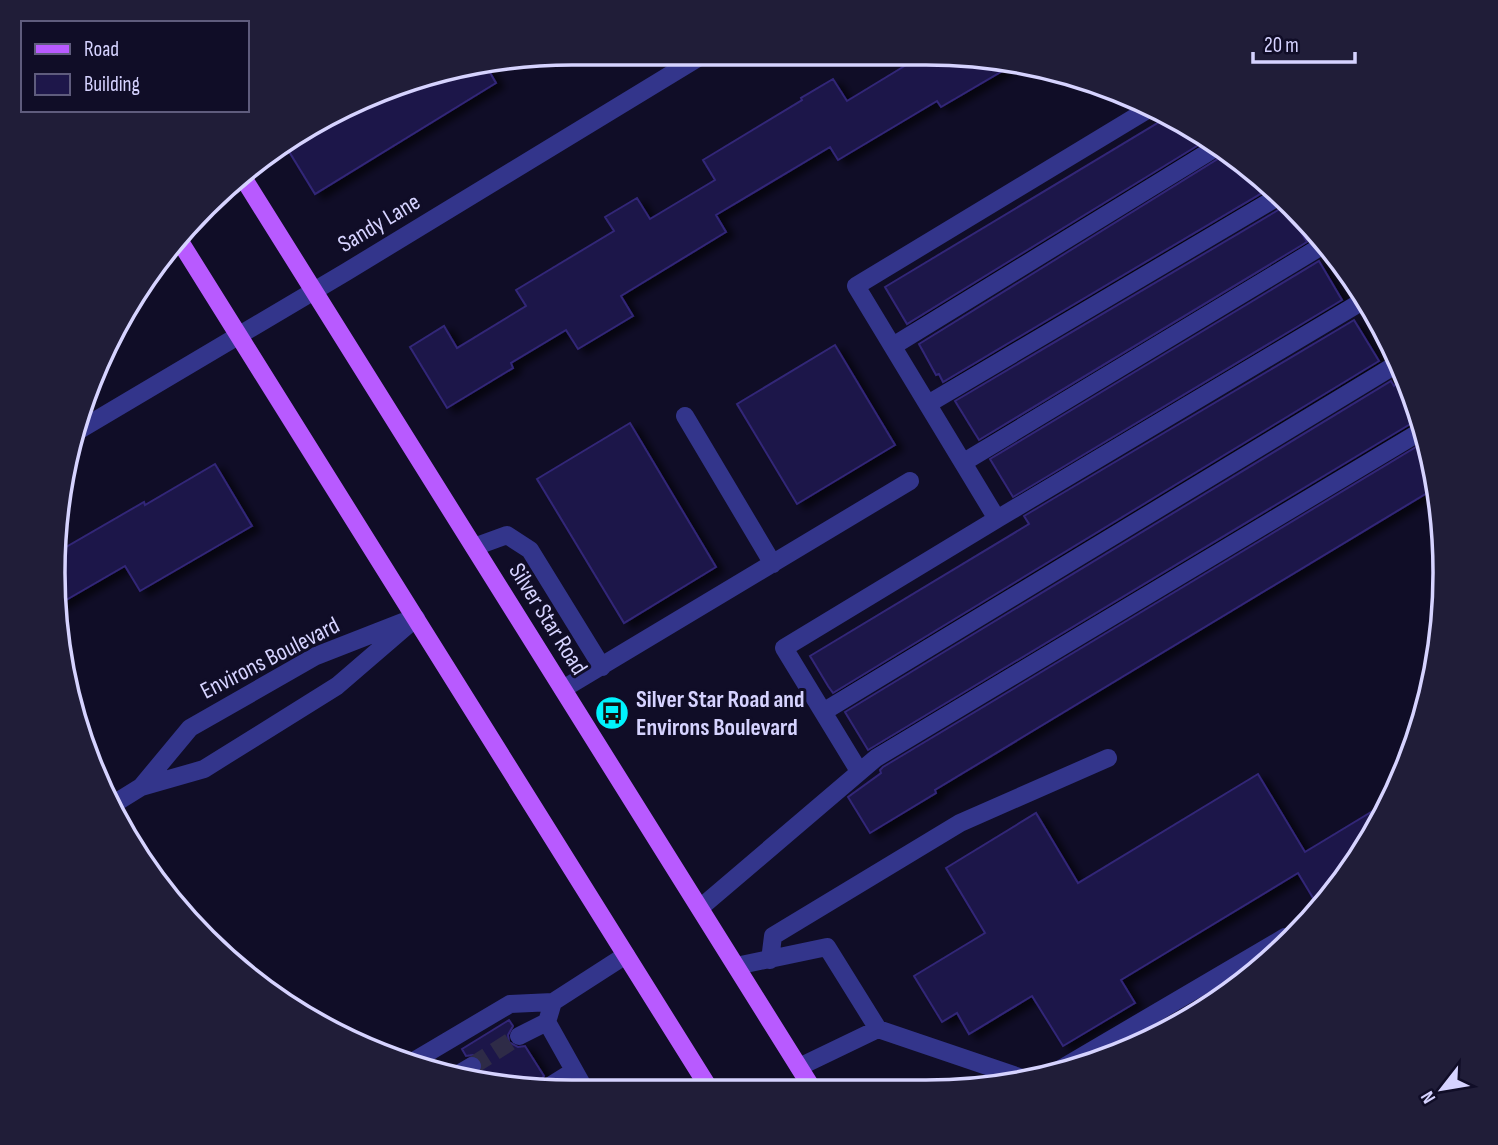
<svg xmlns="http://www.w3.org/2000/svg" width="1498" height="1145" font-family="'Sofia Sans Condensed',sans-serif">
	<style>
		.building { fill: #1e174a; stroke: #322778; stroke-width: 2; filter: url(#shadow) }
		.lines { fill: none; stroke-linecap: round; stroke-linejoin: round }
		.minor-tunnel { stroke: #2e2b47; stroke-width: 18; stroke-dasharray: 18 9; stroke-linecap: butt }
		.minor { stroke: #33358b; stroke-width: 18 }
		.major { stroke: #b85aff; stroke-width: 18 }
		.labels { text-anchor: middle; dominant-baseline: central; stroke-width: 6; stroke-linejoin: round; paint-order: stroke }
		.street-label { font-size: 24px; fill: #d6d3ff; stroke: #100d27 }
		.poi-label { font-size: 24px; font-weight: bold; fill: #d6d3ff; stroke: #100d27; text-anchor: start }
		.rim { fill: none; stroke: #d6d3ff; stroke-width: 3.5 }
	</style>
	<defs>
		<filter id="shadow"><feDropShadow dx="8" dy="4.5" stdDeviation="3.5" flood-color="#0009"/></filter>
	</defs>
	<rect width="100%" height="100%" fill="#100d27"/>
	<path class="building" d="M 926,53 L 959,54 L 1016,63 L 941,107 L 937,101 L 838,160 L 830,147 L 716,215 L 726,232 L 621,296 L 633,316 L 578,349 L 566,330 L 511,363 L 513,368 L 447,408 L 410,347 L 444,326 L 457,348 L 526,306 L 516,290 L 614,231 L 605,217 L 637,198 L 650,219 L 715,180 L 703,160 L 802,100 L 801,98 L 833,79 L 847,101 Z
		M 485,64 L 496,83 L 315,194 L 285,145 L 346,108 L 438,70 Z
		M 1166,118 L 1210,138 L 907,324 L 885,287 Z
		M 1229,152 L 1272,187 L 943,382 L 939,374 L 936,375 L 919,344 Z
		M 1285,206 L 1307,242 L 979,440 L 955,401 Z
		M 1319,261 L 1342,300 L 1013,497 L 990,459 Z
		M 1354,320 L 1379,361 L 833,693 L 828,686 L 810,656 L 1029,524 L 1024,516 Z
		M 835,345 L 895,445 L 797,504 L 737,404 Z
		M 1391,381 L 1394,386 L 1396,384 L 1417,420 L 868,750 L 845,712 Z
		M 630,423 L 716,567 L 624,623 L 537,479 Z
		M 1426,441 L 1435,471 L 1437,487 L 935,790 L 936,793 L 870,833 L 848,797 L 881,773 L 880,770 L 883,767 Z
		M 215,464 L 252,526 L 140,591 L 125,566 L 54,607 L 58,547 L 66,547 L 144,502 L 145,505 Z
		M 1258,774 L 1305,852 L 1391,800 L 1358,861 L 1319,908 L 1298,873 L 1121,980 L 1135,1003 L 1063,1046 L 1032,996 L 969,1034 L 957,1013 L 942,1022 L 914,976 L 985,933 L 946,868 L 1036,813 L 1078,883 Z
		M 509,1020 L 513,1026 L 508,1035 L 509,1042 L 518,1047 L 525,1046 L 544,1076 L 540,1081 L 539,1088 L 504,1088 L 483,1083 L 478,1075 L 483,1067 L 481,1060 L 473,1055 L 466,1056 L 462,1049 Z"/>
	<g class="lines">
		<path class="minor-tunnel" d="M 472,1066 L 519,1036"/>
		<path class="minor" d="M 893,346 L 1220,145
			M 928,404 L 1281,195
			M 685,416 L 773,564
			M 76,432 L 346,272 L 706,53
			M 964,462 L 1325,244
			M 997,519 L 1366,299
			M 474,547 L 507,535 L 530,550 L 602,667
			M 563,689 L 910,481
			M 823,712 L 1400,362
			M 859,771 L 784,648 L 997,519 L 856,286 L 1147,110
			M 141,787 L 190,728 L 316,656 L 403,622
			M 112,805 L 141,787 L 204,769 L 337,686 L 416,618
			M 700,908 L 876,758 L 1423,430
			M 770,960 L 773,936 L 960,823 L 1108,758
			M 736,966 L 827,947 L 878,1029
			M 519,1036 L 547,1022
			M 407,1065 L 510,1004 L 553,1002
			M 799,1067 L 878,1029 L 1028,1080
			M 1052,1074 L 1285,937 L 1289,944
			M 455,1076 L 472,1066
			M 550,1086 L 574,1071
			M 584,1088 L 547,1022 L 553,1002 L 626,955"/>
		<path class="major" d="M 242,176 L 812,1088
			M 179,240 L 709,1088"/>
	</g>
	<defs>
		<g id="bus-disc" transform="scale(1.75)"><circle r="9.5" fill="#00f3fe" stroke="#100d27"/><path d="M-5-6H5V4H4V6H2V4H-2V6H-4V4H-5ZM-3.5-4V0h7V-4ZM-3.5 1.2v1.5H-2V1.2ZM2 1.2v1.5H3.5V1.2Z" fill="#111"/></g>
	</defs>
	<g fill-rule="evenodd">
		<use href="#bus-disc" x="612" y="713"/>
	</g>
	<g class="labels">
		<g class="street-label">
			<text transform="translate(379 223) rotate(-31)">Sandy Lane</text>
			<text transform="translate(548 619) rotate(58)">Silver Star Road</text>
			<text transform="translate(270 658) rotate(-27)">Environs Boulevard</text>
		</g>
		<g class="poi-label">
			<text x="636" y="699">Silver Star Road and<tspan x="636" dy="28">Environs Boulevard</tspan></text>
		</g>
	</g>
	<path d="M0 0H1498V1145H0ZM572 65H926A507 507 0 0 1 1433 572V573A507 507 0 0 1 926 1080H572A507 507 0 0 1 65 573V572A507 507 0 0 1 572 65Z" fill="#201d38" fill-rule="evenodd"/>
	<path class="rim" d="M572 65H926A507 507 0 0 1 1433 572V573A507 507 0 0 1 926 1080H572A507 507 0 0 1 65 573V572A507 507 0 0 1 572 65Z"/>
	<rect x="21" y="21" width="228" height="91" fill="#100d27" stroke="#5f5c7d" stroke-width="2"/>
	<rect x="35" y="44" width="35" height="10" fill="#b85aff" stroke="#5f5c7d" stroke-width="2"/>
	<text x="84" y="56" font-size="21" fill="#d6d3ff">Road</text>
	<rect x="35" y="74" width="35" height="21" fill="#1e174a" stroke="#5f5c7d" stroke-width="2"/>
	<text x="84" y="91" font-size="21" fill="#d6d3ff">Building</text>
	<g transform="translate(1442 1089) rotate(239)" stroke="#100d27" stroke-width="5" paint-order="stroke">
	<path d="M0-5L12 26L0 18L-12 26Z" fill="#d6d3ff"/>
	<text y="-10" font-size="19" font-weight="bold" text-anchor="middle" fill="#d6d3ff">N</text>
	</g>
	<path d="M1253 52v10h102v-10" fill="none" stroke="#d6d3ff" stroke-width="3.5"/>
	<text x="1264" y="52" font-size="21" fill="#d6d3ff" stroke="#100d27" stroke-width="5" paint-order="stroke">20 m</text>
</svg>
